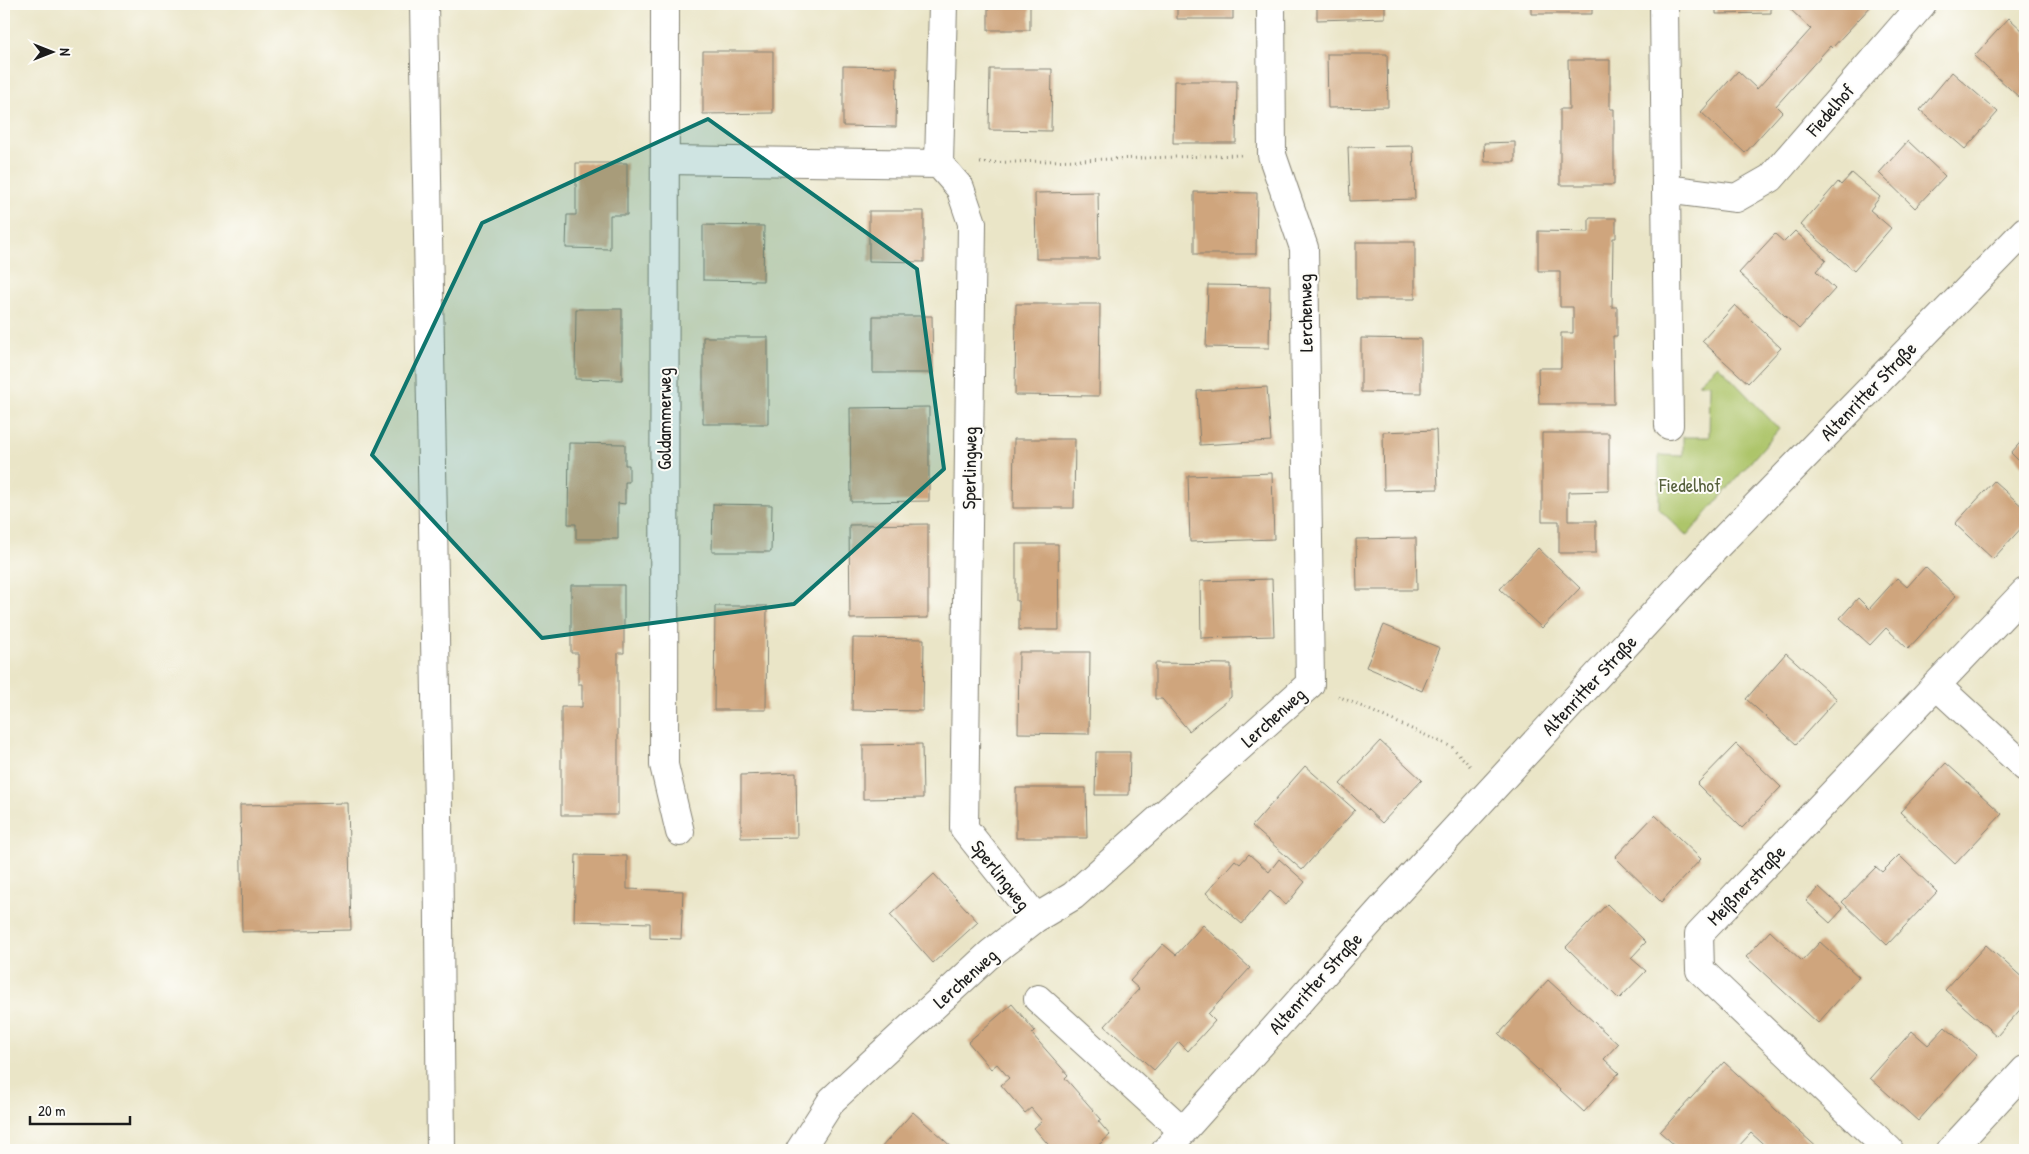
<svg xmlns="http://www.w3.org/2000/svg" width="2029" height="1154" font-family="'Patrick Hand',sans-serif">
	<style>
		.green { fill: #adc56b; stroke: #647044 }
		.building { fill: #cfa57d }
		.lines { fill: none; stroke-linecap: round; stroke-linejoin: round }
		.minor-casing { stroke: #838072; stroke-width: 30 }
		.path { stroke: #838072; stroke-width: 3; stroke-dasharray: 1 4; stroke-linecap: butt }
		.minor { stroke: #fff; stroke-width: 28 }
		.marked { fill: #0f766e; fill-opacity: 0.2; stroke: #0f766e; stroke-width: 4; stroke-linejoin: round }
		.labels { text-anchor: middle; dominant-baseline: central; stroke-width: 4; stroke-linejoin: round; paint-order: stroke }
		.street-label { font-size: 19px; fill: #1c1c1c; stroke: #fdfcf7 }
		.park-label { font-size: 19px; fill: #56603c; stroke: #fdfcf7 }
	</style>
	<rect width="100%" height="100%" fill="#fdfcf7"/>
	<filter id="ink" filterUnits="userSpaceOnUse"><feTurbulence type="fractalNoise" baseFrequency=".02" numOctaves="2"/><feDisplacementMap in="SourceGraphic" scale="10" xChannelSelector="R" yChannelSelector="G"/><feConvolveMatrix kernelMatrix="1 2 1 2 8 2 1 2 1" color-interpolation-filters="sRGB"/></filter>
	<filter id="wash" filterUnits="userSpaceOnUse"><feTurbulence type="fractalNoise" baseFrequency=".0096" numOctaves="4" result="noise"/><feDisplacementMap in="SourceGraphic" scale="20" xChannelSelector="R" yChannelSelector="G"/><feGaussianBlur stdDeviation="1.12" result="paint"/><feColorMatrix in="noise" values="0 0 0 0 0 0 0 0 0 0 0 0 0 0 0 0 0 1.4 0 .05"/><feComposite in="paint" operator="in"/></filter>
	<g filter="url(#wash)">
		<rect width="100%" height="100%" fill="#eae5c7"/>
		<path class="green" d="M 1718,365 L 1779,429 L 1687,536 L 1659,509 L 1659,455 L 1683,456 L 1683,437 L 1709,437 L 1710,384 L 1698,383 Z"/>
		<g id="blocks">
			<path class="building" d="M 988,4 L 1030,4 L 1030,30 L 988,30 Z
				M 1177,4 L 1233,4 L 1233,19 L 1177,19 Z
				M 1317,4 L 1385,4 L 1385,18 L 1317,20 Z
				M 1531,4 L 1592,4 L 1592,14 L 1531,14 Z
				M 1716,4 L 1771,4 L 1771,13 L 1716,14 Z
				M 1792,4 L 1873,4 L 1832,48 L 1830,46 L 1776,106 L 1782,112 L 1745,153 L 1701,112 L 1738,71 L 1757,89 L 1811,29 L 1788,7 Z
				M 2009,18 L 2025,33 L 2025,92 L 2020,98 L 1974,56 Z
				M 703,51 L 773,51 L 773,113 L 703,114 Z
				M 1327,54 L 1387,54 L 1388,107 L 1328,108 Z
				M 1568,60 L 1610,60 L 1610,109 L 1614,109 L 1614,185 L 1560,185 L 1560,109 L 1569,109 Z
				M 843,66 L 897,67 L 896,127 L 843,126 Z
				M 990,69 L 1052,69 L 1051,131 L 989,130 Z
				M 1952,72 L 1998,112 L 1965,149 L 1920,110 Z
				M 1174,81 L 1237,81 L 1236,143 L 1173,143 Z
				M 1908,141 L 1945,176 L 1915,208 L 1879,173 Z
				M 1515,142 L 1515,162 L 1485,162 L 1484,143 Z
				M 1413,146 L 1415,199 L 1350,201 L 1348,147 Z
				M 576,163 L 627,163 L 627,215 L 610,215 L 610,249 L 566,248 L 567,215 L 576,215 Z
				M 1852,173 L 1880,197 L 1870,210 L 1891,228 L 1854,271 L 1801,225 L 1838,182 L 1841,185 Z
				M 1098,192 L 1099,259 L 1036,259 L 1035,193 Z
				M 1194,192 L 1257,193 L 1256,254 L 1194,254 Z
				M 869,211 L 924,211 L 924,262 L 869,261 Z
				M 1589,218 L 1616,218 L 1616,238 L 1613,238 L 1612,307 L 1617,307 L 1617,336 L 1613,336 L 1614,404 L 1539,404 L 1538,368 L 1561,368 L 1561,333 L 1573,333 L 1573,307 L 1560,307 L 1560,271 L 1538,271 L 1538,231 L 1589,232 Z
				M 703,225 L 764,226 L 763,281 L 703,280 Z
				M 1795,231 L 1826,260 L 1816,271 L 1835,289 L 1799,329 L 1739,273 L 1775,234 L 1784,242 Z
				M 1356,242 L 1415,242 L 1415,299 L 1356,299 Z
				M 1208,285 L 1270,286 L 1269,348 L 1206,347 Z
				M 1016,304 L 1100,304 L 1099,396 L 1015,395 Z
				M 1735,305 L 1781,348 L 1748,383 L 1702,341 Z
				M 576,309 L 622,309 L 622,380 L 575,379 Z
				M 873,316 L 932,316 L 933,373 L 873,373 Z
				M 703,337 L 768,337 L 768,424 L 703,424 Z
				M 1361,338 L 1421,339 L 1421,393 L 1361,392 Z
				M 1267,387 L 1271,441 L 1200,445 L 1197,391 Z
				M 929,407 L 929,501 L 851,502 L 850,408 Z
				M 1436,430 L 1438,489 L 1384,490 L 1383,432 Z
				M 1542,433 L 1609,433 L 1609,491 L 1568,492 L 1568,521 L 1596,521 L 1596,553 L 1559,553 L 1559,521 L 1542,521 Z
				M 2025,437 L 2025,467 L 2011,453 Z
				M 1014,439 L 1075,439 L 1074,508 L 1013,508 Z
				M 569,443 L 625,444 L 625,465 L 629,465 L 629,482 L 625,482 L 625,504 L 618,503 L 618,539 L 576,539 L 576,524 L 568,524 Z
				M 1272,473 L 1274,539 L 1190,542 L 1188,476 Z
				M 1994,481 L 2025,509 L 2025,524 L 1993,559 L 1955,524 Z
				M 713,504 L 772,505 L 771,552 L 712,552 Z
				M 928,524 L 928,618 L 850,619 L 849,525 Z
				M 1416,538 L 1417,590 L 1357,590 L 1356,539 Z
				M 1016,544 L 1058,544 L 1059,630 L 1019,630 L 1019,601 L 1016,601 Z
				M 1538,548 L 1580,588 L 1542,628 L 1500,589 Z
				M 1925,567 L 1956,596 L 1908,649 L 1886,628 L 1870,645 L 1840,618 L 1858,598 L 1869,609 L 1897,578 L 1907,587 Z
				M 1272,579 L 1274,636 L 1201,638 L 1200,581 Z
				M 571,585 L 624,585 L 624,653 L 618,653 L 618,815 L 561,815 L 561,707 L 582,707 L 582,684 L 578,684 L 578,653 L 571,653 Z
				M 715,606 L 767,606 L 766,710 L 714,710 Z
				M 1384,625 L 1440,648 L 1422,691 L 1366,667 Z
				M 853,638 L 924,639 L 923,711 L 852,710 Z
				M 1019,652 L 1090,652 L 1089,734 L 1018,733 Z
				M 1786,653 L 1837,699 L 1796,744 L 1746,699 Z
				M 1155,663 L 1231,664 L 1231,697 L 1189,731 L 1162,699 L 1155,699 Z
				M 1380,741 L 1422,780 L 1382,823 L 1340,784 Z
				M 922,744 L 923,798 L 863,799 L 863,745 Z
				M 1736,744 L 1781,787 L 1742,828 L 1697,784 Z
				M 1096,752 L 1130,752 L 1129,795 L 1095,795 Z
				M 1946,763 L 2002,814 L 1955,864 L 1900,812 Z
				M 1305,766 L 1355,810 L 1302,870 L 1252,826 Z
				M 796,773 L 797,837 L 741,838 L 741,775 Z
				M 1016,788 L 1086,788 L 1087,838 L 1016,838 Z
				M 348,803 L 351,930 L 242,932 L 240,805 Z
				M 1655,815 L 1701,859 L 1661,902 L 1615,857 Z
				M 1249,854 L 1269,872 L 1279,859 L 1305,882 L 1286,905 L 1270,891 L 1242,924 L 1206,893 L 1235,860 L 1240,864 Z
				M 576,855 L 627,856 L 627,889 L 683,891 L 681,939 L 650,938 L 650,923 L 574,921 Z
				M 1899,855 L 1937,892 L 1887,945 L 1842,902 L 1876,867 L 1882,872 Z
				M 934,874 L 978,922 L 933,963 L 890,915 Z
				M 1819,887 L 1843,909 L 1830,923 L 1806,901 Z
				M 1607,904 L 1646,942 L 1631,958 L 1646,971 L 1619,999 L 1566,947 Z
				M 1203,925 L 1250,968 L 1208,1014 L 1215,1021 L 1188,1051 L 1179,1042 L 1154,1070 L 1105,1026 L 1139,989 L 1130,981 L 1163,944 L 1176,955 Z
				M 1770,931 L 1802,961 L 1820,942 L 1859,977 L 1818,1023 L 1746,957 Z
				M 1986,945 L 2025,980 L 2025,1004 L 1997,1036 L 1945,990 Z
				M 1548,980 L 1618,1044 L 1604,1059 L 1619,1073 L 1584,1112 L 1499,1034 Z
				M 1012,1004 L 1035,1031 L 1032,1034 L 1068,1075 L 1065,1078 L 1101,1119 L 1098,1121 L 1110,1135 L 1093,1150 L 1053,1150 L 1034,1128 L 1042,1121 L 1031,1108 L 1025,1113 L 1001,1085 L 1009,1078 L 997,1064 L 991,1069 L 968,1042 Z
				M 1945,1027 L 1977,1055 L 1918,1121 L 1870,1078 L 1912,1031 L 1928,1045 Z
				M 1724,1062 L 1801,1133 L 1820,1150 L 1770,1150 L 1751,1133 L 1735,1150 L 1680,1150 L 1660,1132 Z
				M 913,1112 L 955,1150 L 879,1150 Z"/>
		</g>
	</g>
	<g filter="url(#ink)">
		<use href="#blocks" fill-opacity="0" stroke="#838072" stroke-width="1"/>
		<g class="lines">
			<g class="minor-casing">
				<path id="minor" d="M 424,4 L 438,811 L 441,1150
					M 665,4 L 664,765 L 680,832
					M 943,4 L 939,164 L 960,188 L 972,223 L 964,828 L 1036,918
					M 1664,4 L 1666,189 L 1736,198 L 1771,178 L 1922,4
					M 665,160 L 939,164
					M 1666,189 L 1669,425
					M 1936,685 L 2025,767
					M 1038,999 L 1183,1131
					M 800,1150 L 832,1100 L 991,953 L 1036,918 L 1073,896 L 1310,684 L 1304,248 L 1272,155 L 1271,4
					M 1166,1150 L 1387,903 L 1716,547 L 2025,231
					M 1889,1150 L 1700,970 L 1699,934 L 2025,592
					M 1951,1150 L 2025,1070"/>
			</g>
			<path class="path" d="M 980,163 L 1241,155
				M 1338,696 L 1452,747 L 1470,766"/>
			<use href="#minor" class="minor"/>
		</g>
	</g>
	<path class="marked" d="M 708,119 L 917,269 L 944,469 L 794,604 L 542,638 L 372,455 L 482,223 Z"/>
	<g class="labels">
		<g class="street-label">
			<text transform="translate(1830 110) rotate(-49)">Fiedelhof</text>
			<text transform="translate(1305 313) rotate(-91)">Lerchenweg</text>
			<text transform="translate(1868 391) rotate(-46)">Altenritter Straße</text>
			<text transform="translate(664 419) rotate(-90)">Goldammerweg</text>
			<text transform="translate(969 468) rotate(-89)">Sperlingweg</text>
			<text transform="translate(1589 685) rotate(-47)">Altenritter Straße</text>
			<text transform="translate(1273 717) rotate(-42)">Lerchenweg</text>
			<text transform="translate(1001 875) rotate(52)">Sperlingweg</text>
			<text transform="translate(1746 885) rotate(-46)">Meißnerstraße</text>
			<text transform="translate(965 978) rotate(-42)">Lerchenweg</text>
			<text transform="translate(1315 983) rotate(-48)">Altenritter Straße</text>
		</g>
		<g class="park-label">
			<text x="1690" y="485">Fiedelhof</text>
		</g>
	</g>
	<rect width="2029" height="1154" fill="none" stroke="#fdfcf7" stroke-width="20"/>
	<g transform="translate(52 52) rotate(90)" stroke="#fdfcf7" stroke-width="4" paint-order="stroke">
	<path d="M0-4L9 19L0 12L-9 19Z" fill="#1c1c1c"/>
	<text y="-8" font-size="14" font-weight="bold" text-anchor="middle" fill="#1c1c1c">N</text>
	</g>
	<path d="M30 1116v8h100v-8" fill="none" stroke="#1c1c1c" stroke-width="2.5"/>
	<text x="38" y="1116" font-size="15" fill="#1c1c1c" stroke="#fdfcf7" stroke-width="4" paint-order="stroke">20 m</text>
</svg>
